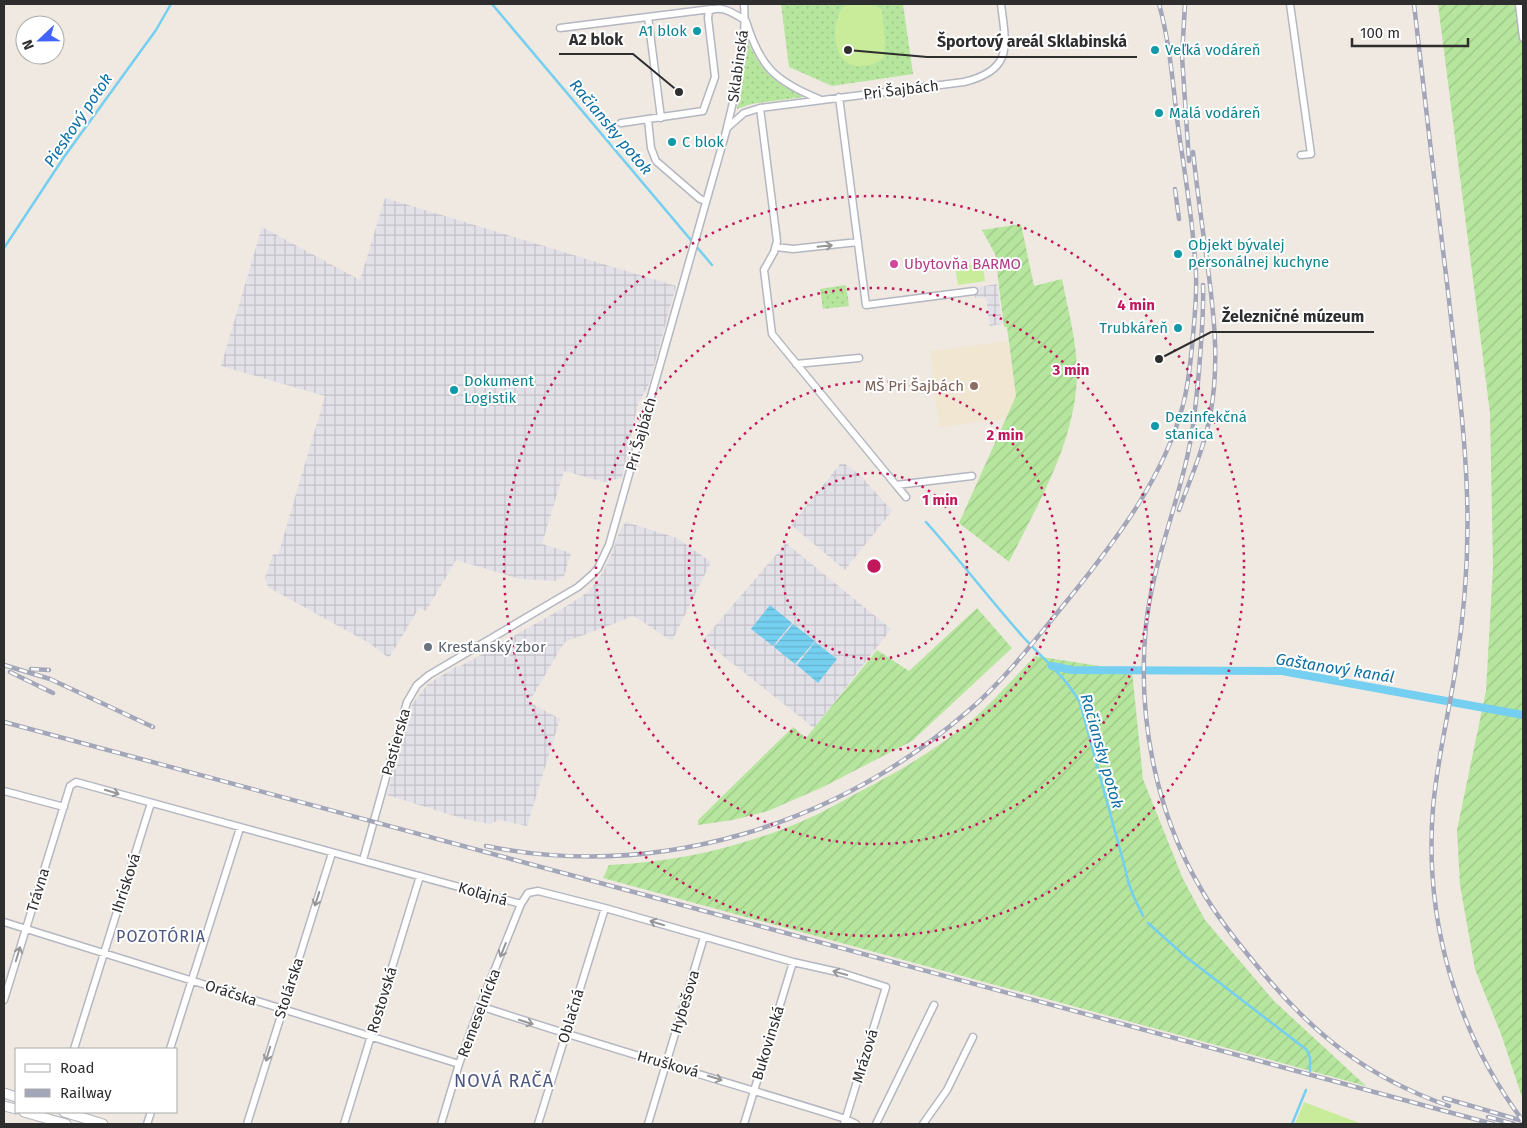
<svg xmlns="http://www.w3.org/2000/svg" width="1527" height="1128" font-family="'Fira Sans',sans-serif">
	<style>
		.industrial { fill: url(#industrial-grid) }
		.education { fill: #f0e6d1 }
		.grass { fill: url(#grass-dots) }
		.garden { fill: url(#garden-furrows) }
		.pitch { fill: #c9ec9a }
		.water { fill: url(#water-rules) }
		.lines { fill: none; stroke-linecap: round; stroke-linejoin: round }
		.stream { stroke: #75cff0; stroke-width: 2.5 }
		.canal { stroke: #75cff0; stroke-width: 8 }
		.minor-casing { stroke: #b4b7c1; stroke-width: 9 }
		.secondary-casing { stroke: #b4b7c1; stroke-width: 11 }
		.minor { stroke: #fff; stroke-width: 6 }
		.secondary { stroke: #fff; stroke-width: 9 }
		.rail-casing { stroke: #a3a6b8; stroke-width: 4.5 }
		.rail { stroke: #fff; stroke-width: 2.5; stroke-dasharray: 8; stroke-linecap: butt }
		.oneway { stroke: #969696 }
		.ring { fill: none; stroke: #c2185b; stroke-width: 2.5; stroke-dasharray: 2.5 5 }
		.culture-dot { fill: #0f9aa8; stroke: #fff; stroke-width: 2 }
		.hotel-dot { fill: #d1479c; stroke: #fff; stroke-width: 2 }
		.education-dot { fill: #8d6e63; stroke: #fff; stroke-width: 2 }
		.worship-dot { fill: #6b7280; stroke: #fff; stroke-width: 2 }
		.labels { text-anchor: middle; dominant-baseline: central; stroke-width: 4; stroke-linejoin: round; paint-order: stroke }
		.culture-label { font-size: 15px; fill: #0d838f; stroke: #fff; text-anchor: start }
		.street-label { font-size: 15px; fill: #2e2e2e; stroke: #fff }
		.hotel-label { font-size: 15px; fill: #b23c85; stroke: #fff; text-anchor: start }
		.education-label { font-size: 15px; fill: #785e54; stroke: #fff; text-anchor: end }
		.worship-label { font-size: 15px; fill: #5b616d; stroke: #fff; text-anchor: start }
		.water-label { font-size: 16px; font-style: italic; fill: #0d6fa3; stroke: #fff }
		.neighbourhood-label { font-size: 16px; letter-spacing: 1px; fill: #4d5680; stroke: #fff }
		.quarter-label { font-size: 18px; letter-spacing: 1px; fill: #4d5680; stroke: #fff }
		.centre { fill: #c2185b; stroke: #fff; stroke-width: 2.5 }
		.ring-label { font-size: 15px; text-anchor: middle; font-weight: bold; fill: #c2185b; stroke: #fff; stroke-width: 4; stroke-linejoin: round; paint-order: stroke }
		.leader { fill: none; stroke: #2e2e2e; stroke-width: 2 }
		.callout-dot { fill: #2e2e2e; stroke: #fff; stroke-width: 2 }
		.callout-label { font-size: 16px; text-anchor: middle; font-weight: bold; fill: #2e2e2e; stroke: #fff; stroke-width: 4; stroke-linejoin: round; paint-order: stroke }
	</style>
	<defs>
		<pattern id="industrial-grid" width="8" height="8" patternUnits="userSpaceOnUse" patternTransform="scale(1.25)"><rect width="8" height="8" fill="#e3e1e8"/><path d="M0 4h8M4 0v8" fill="none" stroke="#c3c1c7"/></pattern>
		<pattern id="grass-dots" width="8" height="8" patternUnits="userSpaceOnUse" patternTransform="scale(1.25)"><rect width="8" height="8" fill="#b6e59e"/><path d="M2 2h.1M6 6h.1" fill="none" stroke="#9dc588" stroke-width="1.8" stroke-linecap="round"/></pattern>
		<pattern id="garden-furrows" width="10" height="10" patternUnits="userSpaceOnUse" patternTransform="scale(1.25)"><rect width="10" height="10" fill="#b6e59e"/><path d="M-1 1l2-2M0 10L10 0M9 11l2-2" fill="none" stroke="#9dc588"/></pattern>
		<pattern id="water-rules" width="6" height="5" patternUnits="userSpaceOnUse" patternTransform="scale(1.25)"><rect width="6" height="5" fill="#75cff0"/><path d="M0 2.5h6" fill="none" stroke="#66b2ce"/></pattern>
	</defs>
	<rect width="100%" height="100%" fill="#efe9e1"/>
	<path class="industrial" d="M 385,198 L 676,286 L 649,384 L 638,404 L 622,478 L 604,482 L 564,471 L 542,544 L 571,553 L 564,576 L 555,581 L 520,579 L 456,560 L 426,611 L 419,608 L 389,658 L 369,643 L 268,587 L 265,578 L 273,554 L 278,555 L 325,396 L 221,366 L 262,227 L 360,280 Z
		M 997,284 L 1002,324 L 990,326 L 986,297 L 975,298 L 973,288 Z
		M 840,464 L 845,464 L 860,475 L 892,511 L 845,570 L 791,525 Z
		M 626,522 L 677,538 L 711,562 L 672,641 L 634,616 L 565,642 L 558,653 L 529,702 L 560,719 L 527,826 L 500,820 L 489,824 L 464,819 L 387,795 L 412,704 L 428,684 L 457,666 L 459,667 L 565,607 L 588,592 L 603,572 L 612,553 L 620,530 Z
		M 786,543 L 891,629 L 814,728 L 703,640 Z"/>
	<path class="education" d="M 1008,341 L 1016,396 L 1005,419 L 939,427 L 930,351 Z"/>
	<path class="grass" d="M 781,4 L 903,4 L 913,74 L 832,86 L 789,67 Z
		M 747,39 C 760,71 774,82 804,97 L 751,104 L 737,109 L 744,74 Z
		M 846,285 L 849,306 L 823,309 L 820,289 Z"/>
	<path class="garden" d="M 1438,4 L 1519,4 L 1523,42 L 1523,1100 L 1501,1034 L 1475,969 L 1460,885 L 1457,830 L 1486,691 L 1493,567 L 1490,413 Z
		M 1021,224 L 1034,286 L 1062,279 C 1068,310 1077,342 1077,373 C 1076,442 1038,503 1009,562 L 959,523 L 1016,396 L 1007,327 L 1004,327 L 995,254 L 982,230 Z
		M 977,608 L 1012,648 L 912,741 L 823,787 L 768,811 L 733,820 L 698,825 L 698,820 L 793,727 L 806,738 L 877,650 L 909,671 Z
		M 1035,656 L 1132,671 L 1143,779 L 1183,879 L 1205,920 L 1274,1001 L 1366,1086 L 603,878 L 609,865 C 678,862 742,847 805,820 C 823,812 841,802 859,792 C 898,772 937,749 971,721 C 994,701 1014,678 1035,656 Z"/>
	<path class="pitch" d="M 845,4 L 874,4 L 882,10 L 885,42 L 884,57 C 878,63 872,65 863,66 C 836,69 830,35 839,14 C 840,11 843,8 845,4 Z
		M 983,264 L 985,281 L 958,285 L 955,267 Z
		M 1304,1102 L 1362,1124 L 1295,1124 Z"/>
	<path class="water" d="M 770,605 L 792,623 L 773,646 L 751,629 Z
		M 793,624 L 815,641 L 795,664 L 774,647 Z
		M 815,642 L 837,659 L 818,683 L 797,665 Z"/>
	<g class="lines">
		<path class="stream" d="M 492,4 L 712,265
			M 4,248 L 64,157 L 156,30 L 171,4
			M 926,522 C 960,560 991,601 1025,639 C 1044,660 1067,678 1080,703 L 1125,868 C 1128,886 1135,900 1143,916
			M 1148,923 L 1186,957 L 1307,1050 L 1310,1058 L 1310,1071
			M 1292,1124 L 1306,1090"/>
		<path class="canal" d="M 1052,666 L 1072,670 L 1282,671 L 1523,715"/>
		<g class="minor-casing">
			<path id="minor" d="M 1290,4 L 1311,154 L 1301,155
				M 1519,4 L 1523,38
				M 648,17 L 661,118
				M 746,21 C 760,67 775,81 819,99
				M 560,28 L 711,9
				M 839,97 L 866,305 L 974,291
				M 760,108 L 777,241 L 774,252 L 764,270 L 772,334 L 896,485 L 972,476
				M 648,120 L 651,148 L 656,161 L 700,199 L 706,201
				M 621,123 L 703,111 L 715,77 L 708,18 L 709,11 C 721,4 734,14 745,20
				M 727,127 C 737,87 747,45 744,4
				M 776,247 L 793,249 L 858,242
				M 796,364 L 859,358
				M 896,485 L 906,497
				M 4,791 L 64,807
				M 363,860 L 407,702 L 417,685 L 429,675 L 578,587 L 593,574 L 598,568 L 609,545 L 727,128 L 744,113 L 760,108 L 964,82 C 1014,70 1006,45 1001,4
				M 4,922 L 459,1064
				M 4,1000 L 70,786 L 76,782 L 521,904
				M 480,1006 C 601,1046 724,1081 846,1119 L 856,1124
				M 74,1049 L 151,803
				M 170,1049 L 240,828
				M 147,1124 L 151,1112
				M 247,1124 L 332,853
				M 344,1124 L 420,876
				M 441,1124 L 459,1064 L 480,1006 L 521,904 L 528,893 L 538,891 L 605,908 L 793,962 L 842,973 L 886,987 L 844,1124
				M 538,1124 L 605,908
				M 648,1124 L 704,937
				M 744,1124 L 793,962
				M 876,1124 L 934,1005
				M 923,1124 L 947,1090 L 973,1037"/>
		</g>
		<g class="secondary-casing">
			<path id="secondary" d="M 4,1093 L 16,1097
				M 4,1106 L 16,1109
				M 24,1112 L 66,1124
				M 64,1112 L 103,1124"/>
		</g>
		<use href="#minor" class="minor"/>
		<use href="#secondary" class="secondary"/>
		<g class="rail-casing">
			<path id="rail" d="M 1185,4 L 1182,56 L 1189,161
				M 1414,4 C 1425,103 1437,201 1449,300 C 1456,365 1465,429 1467,495 C 1469,552 1465,609 1456,666 C 1449,713 1437,760 1433,808 C 1424,919 1456,1032 1523,1121
				M 1175,189 L 1179,219
				M 1203,285 C 1204,314 1201,342 1199,371 C 1196,403 1193,435 1185,466 C 1172,520 1152,570 1146,625 C 1137,715 1155,811 1201,889 C 1217,917 1237,942 1258,967 C 1313,1034 1366,1077 1449,1106
				M 1179,510 C 1190,479 1204,449 1210,416 C 1220,364 1214,314 1207,261 C 1202,225 1197,188 1193,152
				M 4,665 L 50,679 L 153,727
				M 31,669 L 49,670
				M 10,672 L 53,693
				M 4,722 L 1493,1124
				M 486,846 C 657,881 836,825 967,712 C 1007,678 1038,636 1071,596 C 1117,539 1164,477 1183,405 C 1188,386 1190,367 1192,347 C 1194,323 1197,299 1196,275 C 1194,226 1185,176 1178,126 C 1173,86 1170,43 1159,4
				M 1444,1098 L 1523,1121
				M 1488,1117 L 1514,1124"/>
		</g>
		<use href="#rail" class="rail"/>
	</g>
	<defs><path id="oneway-shaft" d="M-6 0H5M1.5-3L5.5 0L1.5 3" fill="none" stroke-width="1.6" stroke-linecap="round" stroke-linejoin="round" transform="scale(1.25)"/></defs>
	<g class="oneway">
		<use href="#oneway-shaft" transform="translate(825 246) rotate(-6)"/>
		<use href="#oneway-shaft" transform="translate(112 792) rotate(17)"/>
		<use href="#oneway-shaft" transform="translate(317 899) rotate(108)"/>
		<use href="#oneway-shaft" transform="translate(657 923) rotate(-163)"/>
		<use href="#oneway-shaft" transform="translate(503 950) rotate(112)"/>
		<use href="#oneway-shaft" transform="translate(18 954) rotate(-73)"/>
		<use href="#oneway-shaft" transform="translate(840 973) rotate(-165)"/>
		<use href="#oneway-shaft" transform="translate(526 1022) rotate(18)"/>
		<use href="#oneway-shaft" transform="translate(268 1054) rotate(107)"/>
		<use href="#oneway-shaft" transform="translate(715 1078) rotate(17)"/>
	</g>
	<g class="ring">
		<circle cx="874" cy="566" r="93"/>
		<circle cx="874" cy="566" r="185"/>
		<circle cx="874" cy="566" r="278"/>
		<circle cx="874" cy="566" r="370"/>
	</g>
	<g class="culture-dot">
		<circle cx="697" cy="31" r="5"/>
		<circle cx="1155" cy="50" r="5"/>
		<circle cx="1159" cy="113" r="5"/>
		<circle cx="672" cy="142" r="5"/>
		<circle cx="1178" cy="254" r="5"/>
		<circle cx="1178" cy="328" r="5"/>
		<circle cx="454" cy="390" r="5"/>
		<circle cx="1155" cy="426" r="5"/>
	</g>
	<circle class="hotel-dot" cx="894" cy="264" r="5"/>
	<circle class="education-dot" cx="974" cy="386" r="5"/>
	<circle class="worship-dot" cx="428" cy="647" r="5"/>
	<g class="labels">
		<g class="culture-label">
			<text x="687" y="31" text-anchor="end">A1 blok</text>
			<text x="1165" y="50">Veľká vodáreň</text>
			<text x="1169" y="113">Malá vodáreň</text>
			<text x="682" y="142">C blok</text>
			<text x="1188" y="245">Objekt bývalej<tspan x="1188" dy="17">personálnej kuchyne</tspan></text>
			<text x="1168" y="328" text-anchor="end">Trubkáreň</text>
			<text x="464" y="381">Dokument<tspan x="464" dy="17">Logistik</tspan></text>
			<text x="1165" y="417">Dezinfekčná<tspan x="1165" dy="17">stanica</tspan></text>
		</g>
		<g class="street-label">
			<text transform="translate(738 66) rotate(-82)">Sklabinská</text>
			<text transform="translate(901 90) rotate(-7)">Pri Šajbách</text>
			<text transform="translate(641 434) rotate(-74)">Pri Šajbách</text>
			<text transform="translate(396 742) rotate(-74)">Pastierska</text>
			<text transform="translate(126 883) rotate(-72)">Ihrisková</text>
			<text transform="translate(38 890) rotate(-73)">Trávna</text>
			<text transform="translate(483 894) rotate(16)">Koľajná</text>
			<text transform="translate(289 988) rotate(-72)">Stolárska</text>
			<text transform="translate(231 993) rotate(18)">Oráčska</text>
			<text transform="translate(382 1000) rotate(-73)">Rostovská</text>
			<text transform="translate(685 1002) rotate(-73)">Hybešova</text>
			<text transform="translate(479 1013) rotate(-69)">Remeselnícka</text>
			<text transform="translate(571 1016) rotate(-73)">Oblačná</text>
			<text transform="translate(768 1043) rotate(-73)">Bukovinská</text>
			<text transform="translate(865 1056) rotate(-73)">Mrázová</text>
			<text transform="translate(668 1064) rotate(16)">Hrušková</text>
		</g>
		<g class="hotel-label">
			<text x="904" y="264">Ubytovňa BARMO</text>
		</g>
		<g class="education-label">
			<text x="964" y="386">MŠ Pri Šajbách</text>
		</g>
		<g class="worship-label">
			<text x="438" y="647">Kresťanský zbor</text>
		</g>
		<g class="water-label">
			<text transform="translate(78 120) rotate(-56)">Pieskový potok</text>
			<text transform="translate(611 127) rotate(50)">Račiansky potok</text>
			<text transform="translate(1335 668) rotate(9)">Gaštanový kanál</text>
			<text transform="translate(1102 751) rotate(74)">Račiansky potok</text>
		</g>
		<g class="neighbourhood-label">
			<text x="161" y="936">POZOTÓRIA</text>
		</g>
		<g class="quarter-label">
			<text x="504" y="1081">NOVÁ RAČA</text>
		</g>
	</g>
	<circle cx="874" cy="566" r="8" class="centre"/>
	<g class="ring-label">
		<text x="1136" y="310">4 min</text>
		<text x="1071" y="375">3 min</text>
		<text x="1005" y="440">2 min</text>
		<text x="940" y="505">1 min</text>
	</g>
	<path class="leader" d="M679 92L633 54H559M848 50L927 57H1137M1159 359L1211 332H1374"/>
	<g class="callout-dot">
		<circle cx="679" cy="92" r="5"/>
		<circle cx="848" cy="50" r="5"/>
		<circle cx="1159" cy="359" r="5"/>
	</g>
	<g class="callout-label">
		<text x="596" y="45">A2 blok</text>
		<text x="1032" y="47">Športový areál Sklabinská</text>
		<text x="1293" y="322">Železničné múzeum</text>
	</g>
	<rect width="1527" height="1128" fill="none" stroke="#2e2e2e" stroke-width="10"/>
	<rect x="15" y="1048" width="162" height="65" fill="#ffffff" stroke="#ababab"/>
	<rect x="25" y="1064" width="25" height="8" fill="#ffffff" stroke="#ababab"/>
	<text x="60" y="1073" font-size="15" fill="#2e2e2e">Road</text>
	<rect x="25" y="1089" width="25" height="8" fill="#a3a6b8" stroke="#ababab"/>
	<text x="60" y="1098" font-size="15" fill="#2e2e2e">Railway</text>
	<g transform="translate(40 40) rotate(248)"><circle r="24" fill="#ffffff" stroke="#ababab"/>
	<path d="M0-4L9 19L0 12L-9 19Z" fill="#4264fb"/>
	<text y="-8" font-size="14" font-weight="bold" text-anchor="middle" fill="#2e2e2e">N</text>
	</g>
	<path d="M1352 38v8h116v-8" fill="none" stroke="#2e2e2e" stroke-width="2.5"/>
	<text x="1360" y="38" font-size="15" fill="#2e2e2e" stroke="#ffffff" stroke-width="4" paint-order="stroke">100 m</text>
</svg>
